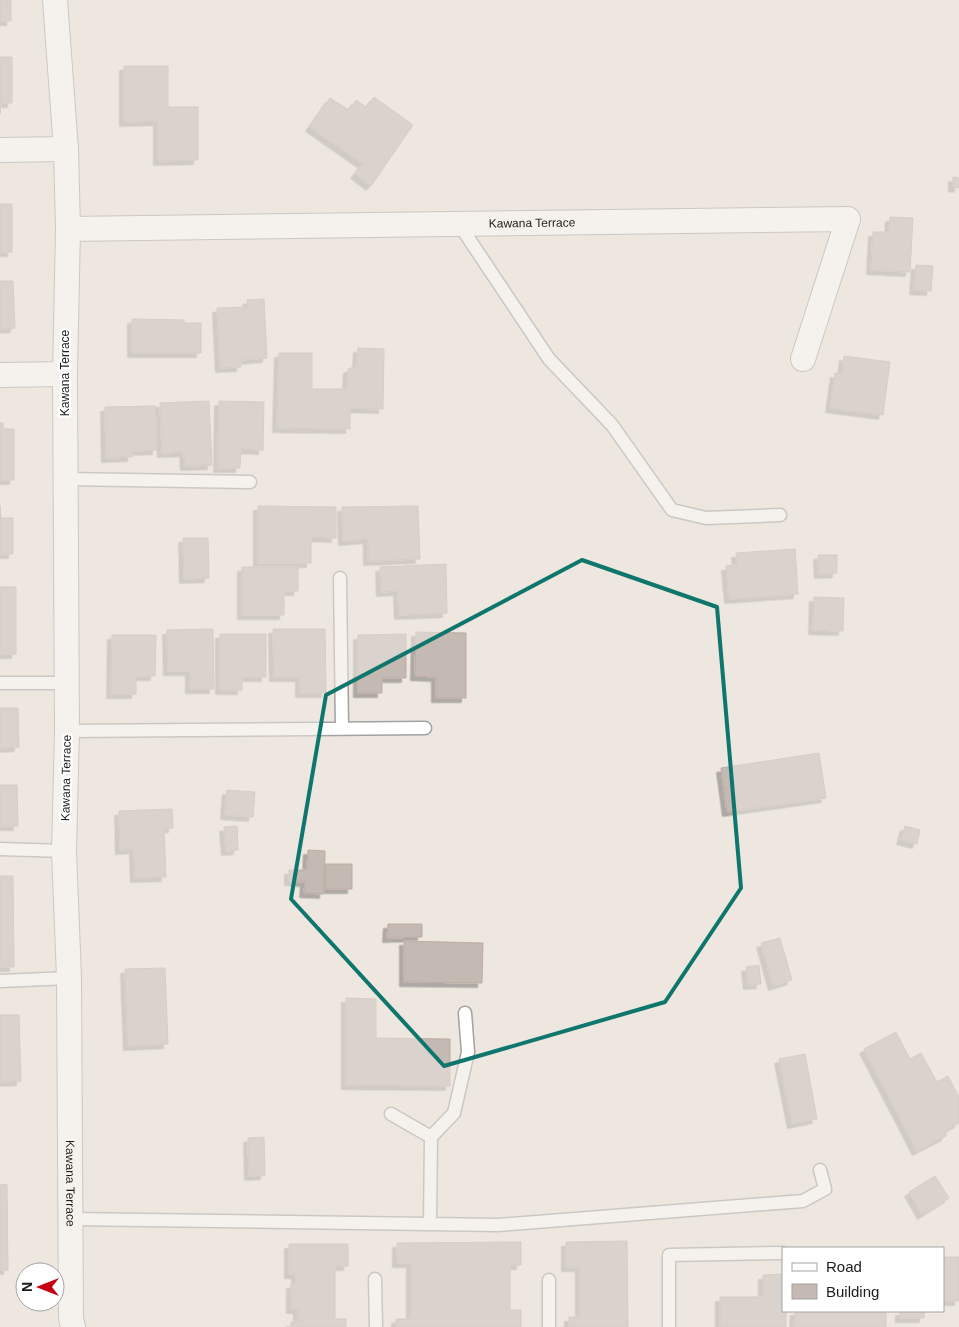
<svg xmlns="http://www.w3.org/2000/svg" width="959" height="1327" font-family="Helvetica,sans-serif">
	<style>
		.building { fill: #c4b9b3; stroke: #bfaca2; filter: url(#shadow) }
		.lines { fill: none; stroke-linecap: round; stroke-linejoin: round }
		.lane-casing { stroke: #a2a2a2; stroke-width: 15 }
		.street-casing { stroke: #a2a2a2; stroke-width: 26 }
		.lane { stroke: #fff; stroke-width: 12 }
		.street { stroke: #fff; stroke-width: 24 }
		.marked { fill: none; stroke: #0f766e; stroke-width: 4; stroke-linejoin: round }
		.labels { text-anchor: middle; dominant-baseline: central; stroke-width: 4.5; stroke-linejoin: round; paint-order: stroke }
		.street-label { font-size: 12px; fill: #1b1b1b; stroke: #fff }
	</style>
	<defs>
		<filter id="shadow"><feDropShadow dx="-4.5" dy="4.5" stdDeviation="0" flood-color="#0004"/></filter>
	</defs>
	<rect width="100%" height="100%" fill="#ede7e0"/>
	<path class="building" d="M 0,0 L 11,0 L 11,21 L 0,21 Z
		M 0,57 L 12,57 L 12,103 L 1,103 L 0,114 Z
		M 124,66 L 168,66 L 168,107 L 198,107 L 198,160 L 158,161 L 158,121 L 124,122 Z
		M 374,97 L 413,125 L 371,186 L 355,174 L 363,164 L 310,127 L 330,98 L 349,110 L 356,100 L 366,107 Z
		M 953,177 L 959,178 L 959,188 L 953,187 Z
		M 0,204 L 12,204 L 12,252 L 0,252 Z
		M 890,217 L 913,218 L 910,272 L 871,270 L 873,232 L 889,232 Z
		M 916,265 L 933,266 L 931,291 L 914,290 Z
		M 0,281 L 13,281 L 15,328 L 0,329 Z
		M 264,299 L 267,358 L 241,360 L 241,367 L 220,368 L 217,308 L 248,307 L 247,300 Z
		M 132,319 L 184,320 L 184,323 L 201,323 L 201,353 L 132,353 Z
		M 358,348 L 384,349 L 383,409 L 350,408 L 350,429 L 277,428 L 279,353 L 312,353 L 312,389 L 347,389 L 348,369 L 357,366 Z
		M 844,356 L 890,362 L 883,415 L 830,408 L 835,373 L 842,374 Z
		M 209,401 L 212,465 L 185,466 L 184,452 L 162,453 L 160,403 Z
		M 219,401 L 264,402 L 263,450 L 241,449 L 240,468 L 218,468 Z
		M 155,406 L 157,450 L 132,451 L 132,457 L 106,458 L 105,407 Z
		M 0,423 L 3,423 L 3,429 L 14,429 L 14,480 L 0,480 Z
		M 0,505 L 1,518 L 13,518 L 13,554 L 0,554 Z
		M 258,506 L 336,507 L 336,538 L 311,537 L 311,563 L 258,563 Z
		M 418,506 L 420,559 L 368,561 L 368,539 L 343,541 L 342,507 Z
		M 183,538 L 208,538 L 209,578 L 184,579 Z
		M 795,549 L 798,594 L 729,599 L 726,566 L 737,565 L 736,553 Z
		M 818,555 L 837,555 L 837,573 L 819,574 Z
		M 446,564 L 447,613 L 399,615 L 398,591 L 381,592 L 380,567 Z
		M 242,567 L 298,567 L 298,591 L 284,591 L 284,615 L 242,615 Z
		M 0,587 L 16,587 L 16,654 L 0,654 Z
		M 814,597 L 844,598 L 843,631 L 813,630 Z
		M 213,629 L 214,689 L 190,689 L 190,671 L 168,671 L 167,630 Z
		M 273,629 L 325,629 L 326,693 L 300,693 L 300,677 L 274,677 Z
		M 416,632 L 466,633 L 466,698 L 436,698 L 436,677 L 415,676 Z
		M 220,634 L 266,634 L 266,677 L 242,677 L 242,690 L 220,690 Z
		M 406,634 L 406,678 L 382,678 L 382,693 L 358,693 L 358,635 Z
		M 112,635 L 156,635 L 155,676 L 136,676 L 136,694 L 111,694 Z
		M 0,708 L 18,708 L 19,747 L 0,748 Z
		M 819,753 L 826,798 L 727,812 L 721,768 Z
		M 0,785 L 17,785 L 18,826 L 0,826 Z
		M 227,790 L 255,792 L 253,817 L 225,815 Z
		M 172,809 L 173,828 L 164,829 L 166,877 L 135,878 L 134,849 L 120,850 L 119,811 Z
		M 237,826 L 238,850 L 226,851 L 224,827 Z
		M 905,826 L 920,830 L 917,844 L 901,840 Z
		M 308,850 L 325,851 L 324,894 L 304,893 L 305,882 L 289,881 L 289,870 L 307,870 Z
		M 325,864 L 352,864 L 352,889 L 325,889 Z
		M 0,876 L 13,876 L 14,967 L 0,967 Z
		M 388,924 L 422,924 L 422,937 L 387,938 Z
		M 780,938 L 792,980 L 773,986 L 761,943 Z
		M 404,941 L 483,943 L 482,983 L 404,982 Z
		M 759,965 L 761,984 L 748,985 L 746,967 Z
		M 165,968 L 168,1044 L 128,1046 L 125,969 Z
		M 346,998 L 376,999 L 376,1038 L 450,1039 L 450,1086 L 346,1085 Z
		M 0,1015 L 19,1015 L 21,1081 L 0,1082 Z
		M 896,1032 L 910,1059 L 921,1053 L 937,1082 L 948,1076 L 959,1097 L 959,1123 L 946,1130 L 946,1136 L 917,1151 L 864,1049 Z
		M 805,1054 L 817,1119 L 792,1124 L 779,1059 Z
		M 264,1137 L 265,1175 L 249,1176 L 248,1138 Z
		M 935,1176 L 949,1198 L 922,1215 L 909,1192 Z
		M 7,1184 L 8,1270 L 0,1270 L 0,1185 Z
		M 627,1241 L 628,1327 L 569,1327 L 569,1317 L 580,1317 L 580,1267 L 566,1267 L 566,1242 Z
		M 521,1242 L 521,1265 L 510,1265 L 510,1310 L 521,1310 L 521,1327 L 396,1327 L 396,1319 L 411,1319 L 411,1263 L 397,1263 L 397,1243 Z
		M 289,1244 L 348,1244 L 348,1266 L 335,1266 L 335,1319 L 346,1319 L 346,1327 L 291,1327 L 291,1322 L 298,1322 L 298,1309 L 291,1309 L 291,1284 L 296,1284 L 296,1274 L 289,1274 Z
		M 943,1257 L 959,1257 L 959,1301 L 943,1301 Z
		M 783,1274 L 783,1311 L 786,1311 L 786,1327 L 720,1327 L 720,1297 L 763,1297 L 763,1275 Z
		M 795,1311 L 886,1311 L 886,1327 L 794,1327 Z
		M 900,1311 L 924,1311 L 924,1318 L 900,1318 Z"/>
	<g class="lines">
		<g class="lane-casing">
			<path id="lane" d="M 459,224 L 549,359 L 612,425 L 672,510 L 706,518 L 780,515
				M 66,479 L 250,482
				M 340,578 L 342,728
				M 0,683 L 67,683
				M 67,731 L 425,728
				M 0,849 L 64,851
				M 0,981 L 69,978
				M 391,1114 L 431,1137 L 430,1224
				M 431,1137 L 454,1113 L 468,1052 L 465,1013
				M 70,1219 L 498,1225 L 803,1201 L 825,1189 L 820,1170
				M 375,1279 L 376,1327
				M 549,1280 L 549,1327
				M 669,1327 L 669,1255 L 783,1253"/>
		</g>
		<g class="street-casing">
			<g id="street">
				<path id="s1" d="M 55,0 L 66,149 L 68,229 L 65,374 L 67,731 L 64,851 L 69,978 L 71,1318 L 73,1327"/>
				<path d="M 0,150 L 66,149"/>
				<path id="s2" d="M 68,229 L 848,219 L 803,359"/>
				<path d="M 0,375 L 65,374"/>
			</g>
		</g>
		<use href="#lane" class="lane"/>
		<use href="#street" class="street"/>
	</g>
	<path d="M0 0H959V1327H0ZM 582,560 L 717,607 L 741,888 L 665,1002 L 444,1066 L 291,899 L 326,695 Z" fill="#ede7e0" fill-opacity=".55" fill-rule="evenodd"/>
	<path class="marked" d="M 582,560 L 717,607 L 741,888 L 665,1002 L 444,1066 L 291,899 L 326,695 Z"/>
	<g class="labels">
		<g class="street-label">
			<text stroke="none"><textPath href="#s2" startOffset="464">Kawana Terrace</textPath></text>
			<text transform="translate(65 373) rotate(-90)">Kawana Terrace</text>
			<text transform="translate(66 778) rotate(-89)">Kawana Terrace</text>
			<text stroke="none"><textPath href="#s1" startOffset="1184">Kawana Terrace</textPath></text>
		</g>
	</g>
	<rect x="782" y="1247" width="162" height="65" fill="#ffffff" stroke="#a4a4a4"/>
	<rect x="792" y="1263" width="25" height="8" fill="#ffffff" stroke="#a4a4a4"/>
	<text x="826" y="1272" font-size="15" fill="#1b1b1b">Road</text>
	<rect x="792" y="1284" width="25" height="15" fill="#c4b9b3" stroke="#a4a4a4"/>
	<text x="826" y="1297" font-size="15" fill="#1b1b1b">Building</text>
	<g transform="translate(40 1287) rotate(270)"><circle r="24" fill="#ffffff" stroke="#a4a4a4"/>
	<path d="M0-4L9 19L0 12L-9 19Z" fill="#c60013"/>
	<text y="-8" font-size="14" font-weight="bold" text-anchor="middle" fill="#1b1b1b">N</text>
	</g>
</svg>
